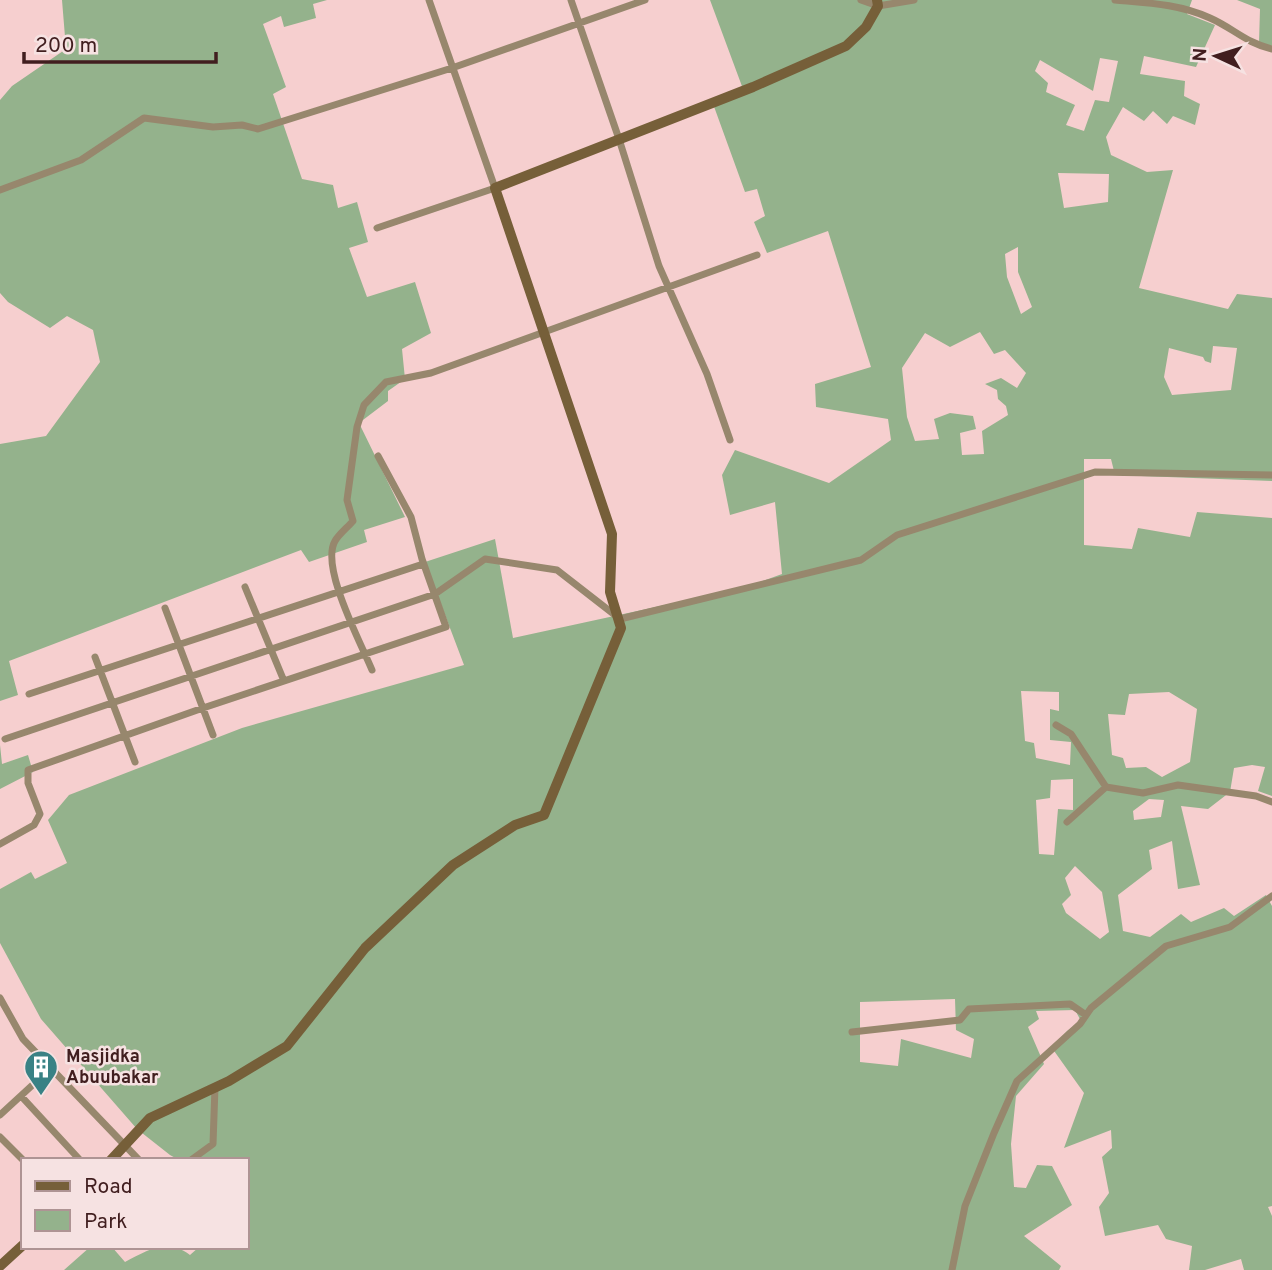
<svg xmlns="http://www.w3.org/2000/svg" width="1272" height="1270" font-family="Overpass,sans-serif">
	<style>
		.green { fill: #94b28c; fill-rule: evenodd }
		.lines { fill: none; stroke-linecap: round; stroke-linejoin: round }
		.street { stroke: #97876d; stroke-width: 7 }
		.secondary { stroke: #765f39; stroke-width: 10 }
		.labels { text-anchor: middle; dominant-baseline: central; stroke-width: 5; stroke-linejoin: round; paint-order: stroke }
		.poi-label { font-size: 18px; font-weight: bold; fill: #411e1f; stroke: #f6e2e2; text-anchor: start }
	</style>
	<rect width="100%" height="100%" fill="#f6cfcf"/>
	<path class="green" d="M 62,0 L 327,0 L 313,4 L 316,18 L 284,27 L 281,16 L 263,24 L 286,87 L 273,94 L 302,179 L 333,185 L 338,208 L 357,202 L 368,242 L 349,248 L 367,297 L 415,282 L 431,333 L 402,349 L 405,379 L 388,391 L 388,401 L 359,423 L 405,517 L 364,530 L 367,542 L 309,562 L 301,550 L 9,661 L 18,695 L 0,701 L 0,444 L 46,436 L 100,362 L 93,330 L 67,316 L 50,328 L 8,302 L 0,293 L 0,100 L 12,86 L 66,49 Z
		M 710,0 L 1192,0 L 1187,14 L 1215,25 L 1196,67 L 1144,56 L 1140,74 L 1185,81 L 1184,96 L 1200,104 L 1195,125 L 1173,116 L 1167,124 L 1153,111 L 1144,121 L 1123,107 L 1106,137 L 1111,155 L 1147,172 L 1173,170 L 1139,288 L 1228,309 L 1237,294 L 1272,298 L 1272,481 L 1115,475 L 1111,459 L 1084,459 L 1084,545 L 1132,549 L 1138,528 L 1190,537 L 1197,512 L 1272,518 L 1272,796 L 1258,791 L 1265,767 L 1252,765 L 1234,768 L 1230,792 L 1208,809 L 1181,806 L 1200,885 L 1178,889 L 1172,841 L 1149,850 L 1152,869 L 1118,895 L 1123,931 L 1150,937 L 1181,914 L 1191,922 L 1224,908 L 1234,916 L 1266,895 L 1272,906 L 1272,1206 L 1268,1207 L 1272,1216 L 1272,1270 L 1244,1270 L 1241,1259 L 1205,1270 L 1189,1270 L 1192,1246 L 1166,1239 L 1158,1225 L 1105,1236 L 1099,1207 L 1109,1193 L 1102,1157 L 1112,1148 L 1111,1130 L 1064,1148 L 1084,1093 L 1052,1048 L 1067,1031 L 1081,1021 L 1075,1010 L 1036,1011 L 1039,1019 L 1028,1027 L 1044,1064 L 1016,1096 L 1011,1144 L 1014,1187 L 1026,1188 L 1037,1165 L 1052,1166 L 1072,1205 L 1024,1236 L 1061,1266 L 1059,1270 L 64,1270 L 90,1247 L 112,1247 L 125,1262 C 148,1250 167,1238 190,1255 L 199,1247 L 247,1247 L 247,1160 L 179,1160 L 170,1155 L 137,1129 L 41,1019 L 0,943 L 0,889 L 31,872 L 35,879 L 67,863 L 48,820 L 69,795 L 242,728 L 464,665 L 425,562 L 495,539 L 513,638 L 743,588 L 782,574 L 775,502 L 730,515 L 722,475 L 735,450 L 829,483 L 891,440 L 888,419 L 816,407 L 815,384 L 871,367 L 828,231 L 767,253 L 754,222 L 765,216 L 757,189 L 745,192 L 712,101 L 743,89 ZM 1100,58 L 1118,61 L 1109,102 L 1095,100 L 1084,131 L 1066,125 L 1075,105 L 1046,92 L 1048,83 L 1035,71 L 1040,60 L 1093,91 ZM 1058,173 L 1109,174 L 1108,202 L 1064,208 ZM 1018,247 L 1018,272 L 1032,307 L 1021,314 L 1007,277 L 1005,254 ZM 980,332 L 994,354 L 1005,350 L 1026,373 L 1017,388 L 1001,378 L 985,384 L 997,390 L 998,399 L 1006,406 L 1008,415 L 982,431 L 984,454 L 962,455 L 960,433 L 976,429 L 973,416 L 950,413 L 934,419 L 939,439 L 915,441 L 907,417 L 902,368 L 925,333 L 950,347 ZM 1213,346 L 1237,348 L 1231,390 L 1172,395 L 1164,377 L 1169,348 L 1203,357 L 1205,361 L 1211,363 ZM 1021,691 L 1059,692 L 1059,711 L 1050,709 L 1050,740 L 1071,742 L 1070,765 L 1036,758 L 1034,743 L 1025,741 ZM 1169,692 L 1197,709 L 1190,762 L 1162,777 L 1146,767 L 1126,768 L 1123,758 L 1112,755 L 1108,714 L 1125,715 L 1129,694 ZM 1073,779 L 1073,810 L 1058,809 L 1054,855 L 1039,854 L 1036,800 L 1050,798 L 1051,780 ZM 1149,799 L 1164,800 L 1161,817 L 1134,820 L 1133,811 ZM 1075,866 L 1102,892 L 1109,932 L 1100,939 L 1066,913 L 1062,904 L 1071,895 L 1065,878 ZM 955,999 L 956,1030 L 974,1039 L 971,1058 L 901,1039 L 898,1066 L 860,1062 L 860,1002 Z
		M 1237,0 L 1272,0 L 1272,46 L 1259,43 L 1260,9 Z
		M 0,745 L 2,764 L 28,755 L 33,772 L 0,789 Z"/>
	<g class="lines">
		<path class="street" d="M 571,0 L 619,139 L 659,266 L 707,374 L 730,440
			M 861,0 L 878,6 L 914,0
			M 1115,0 C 1148,3 1179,4 1210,18 C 1233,28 1246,43 1272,49
			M 0,190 L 81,160 L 144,118 L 213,127 L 242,125 L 258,129 L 452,68 L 645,0
			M 377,228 L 495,188 L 429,0
			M 245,587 L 284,681
			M 165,608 L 213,735
			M 95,657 L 135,762
			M 372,670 C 361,643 320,567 335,541 C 339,534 348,527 353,521 L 347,500 L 357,427 L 364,405 L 386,382 L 431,373 L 757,255
			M 29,694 L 423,564
			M 1056,725 L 1071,734 L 1106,787
			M 5,739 L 435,594 L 485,559 L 557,570 L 620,619 L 861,560 L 897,535 L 1095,472 L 1272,475
			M 1067,822 L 1106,787 L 1143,793 L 1178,785 L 1256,796 L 1272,802
			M 0,844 L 34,825 L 40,814 L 28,783 L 28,770 L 203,708 L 446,627 L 422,559 L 411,517 L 378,456
			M 0,998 L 23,1039 L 139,1160
			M 852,1032 L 960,1020 L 969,1009 L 1070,1004 L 1086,1015
			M 21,1096 L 80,1160
			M 0,1115 L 51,1068
			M 0,1137 L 23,1160
			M 191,1160 L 213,1144 L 215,1087
			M 952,1270 L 965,1206 L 994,1133 L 1017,1081 L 1080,1024 L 1091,1008 L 1166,946 L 1230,927 L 1272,896"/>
		<path class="secondary" d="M 111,1160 L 150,1118 L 229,1081 L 287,1046 L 365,948 L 453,865 L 515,825 L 544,815 L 621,628 L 610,592 L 612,534 L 495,188 L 753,87 L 846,46 L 866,27 L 878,6 L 877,0
			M 0,1266 L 23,1245"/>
	</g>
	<defs>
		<g id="building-pin" transform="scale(1.75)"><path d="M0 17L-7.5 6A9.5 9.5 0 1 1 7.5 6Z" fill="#398285" stroke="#f6e2e2"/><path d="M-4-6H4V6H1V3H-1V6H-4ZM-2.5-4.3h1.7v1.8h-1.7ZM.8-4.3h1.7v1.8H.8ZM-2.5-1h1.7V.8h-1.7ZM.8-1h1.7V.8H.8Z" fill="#fff"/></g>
	</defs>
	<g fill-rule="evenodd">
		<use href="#building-pin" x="41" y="1067"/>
	</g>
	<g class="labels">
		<g class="poi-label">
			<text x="66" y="1057">Masjidka<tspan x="66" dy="21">Abuubakar</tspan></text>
		</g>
	</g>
	<rect x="21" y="1158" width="228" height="91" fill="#f6e2e2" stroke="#ae9494" stroke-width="2"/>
	<rect x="35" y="1181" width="35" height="10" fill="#765f39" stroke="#ae9494" stroke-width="2"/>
	<text x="84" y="1193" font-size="21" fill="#411e1f">Road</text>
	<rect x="35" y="1210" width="35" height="21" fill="#94b28c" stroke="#ae9494" stroke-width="2"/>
	<text x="84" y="1228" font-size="21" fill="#411e1f">Park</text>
	<g transform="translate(1216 56) rotate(274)" stroke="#f6e2e2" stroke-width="5" paint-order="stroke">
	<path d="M0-5L12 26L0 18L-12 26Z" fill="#411e1f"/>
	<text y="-10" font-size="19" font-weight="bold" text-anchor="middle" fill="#411e1f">N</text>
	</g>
	<path d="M24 52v10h192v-10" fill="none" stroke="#411e1f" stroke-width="3.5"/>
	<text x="35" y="52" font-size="21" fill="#411e1f" stroke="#f6e2e2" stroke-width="5" paint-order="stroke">200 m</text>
</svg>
